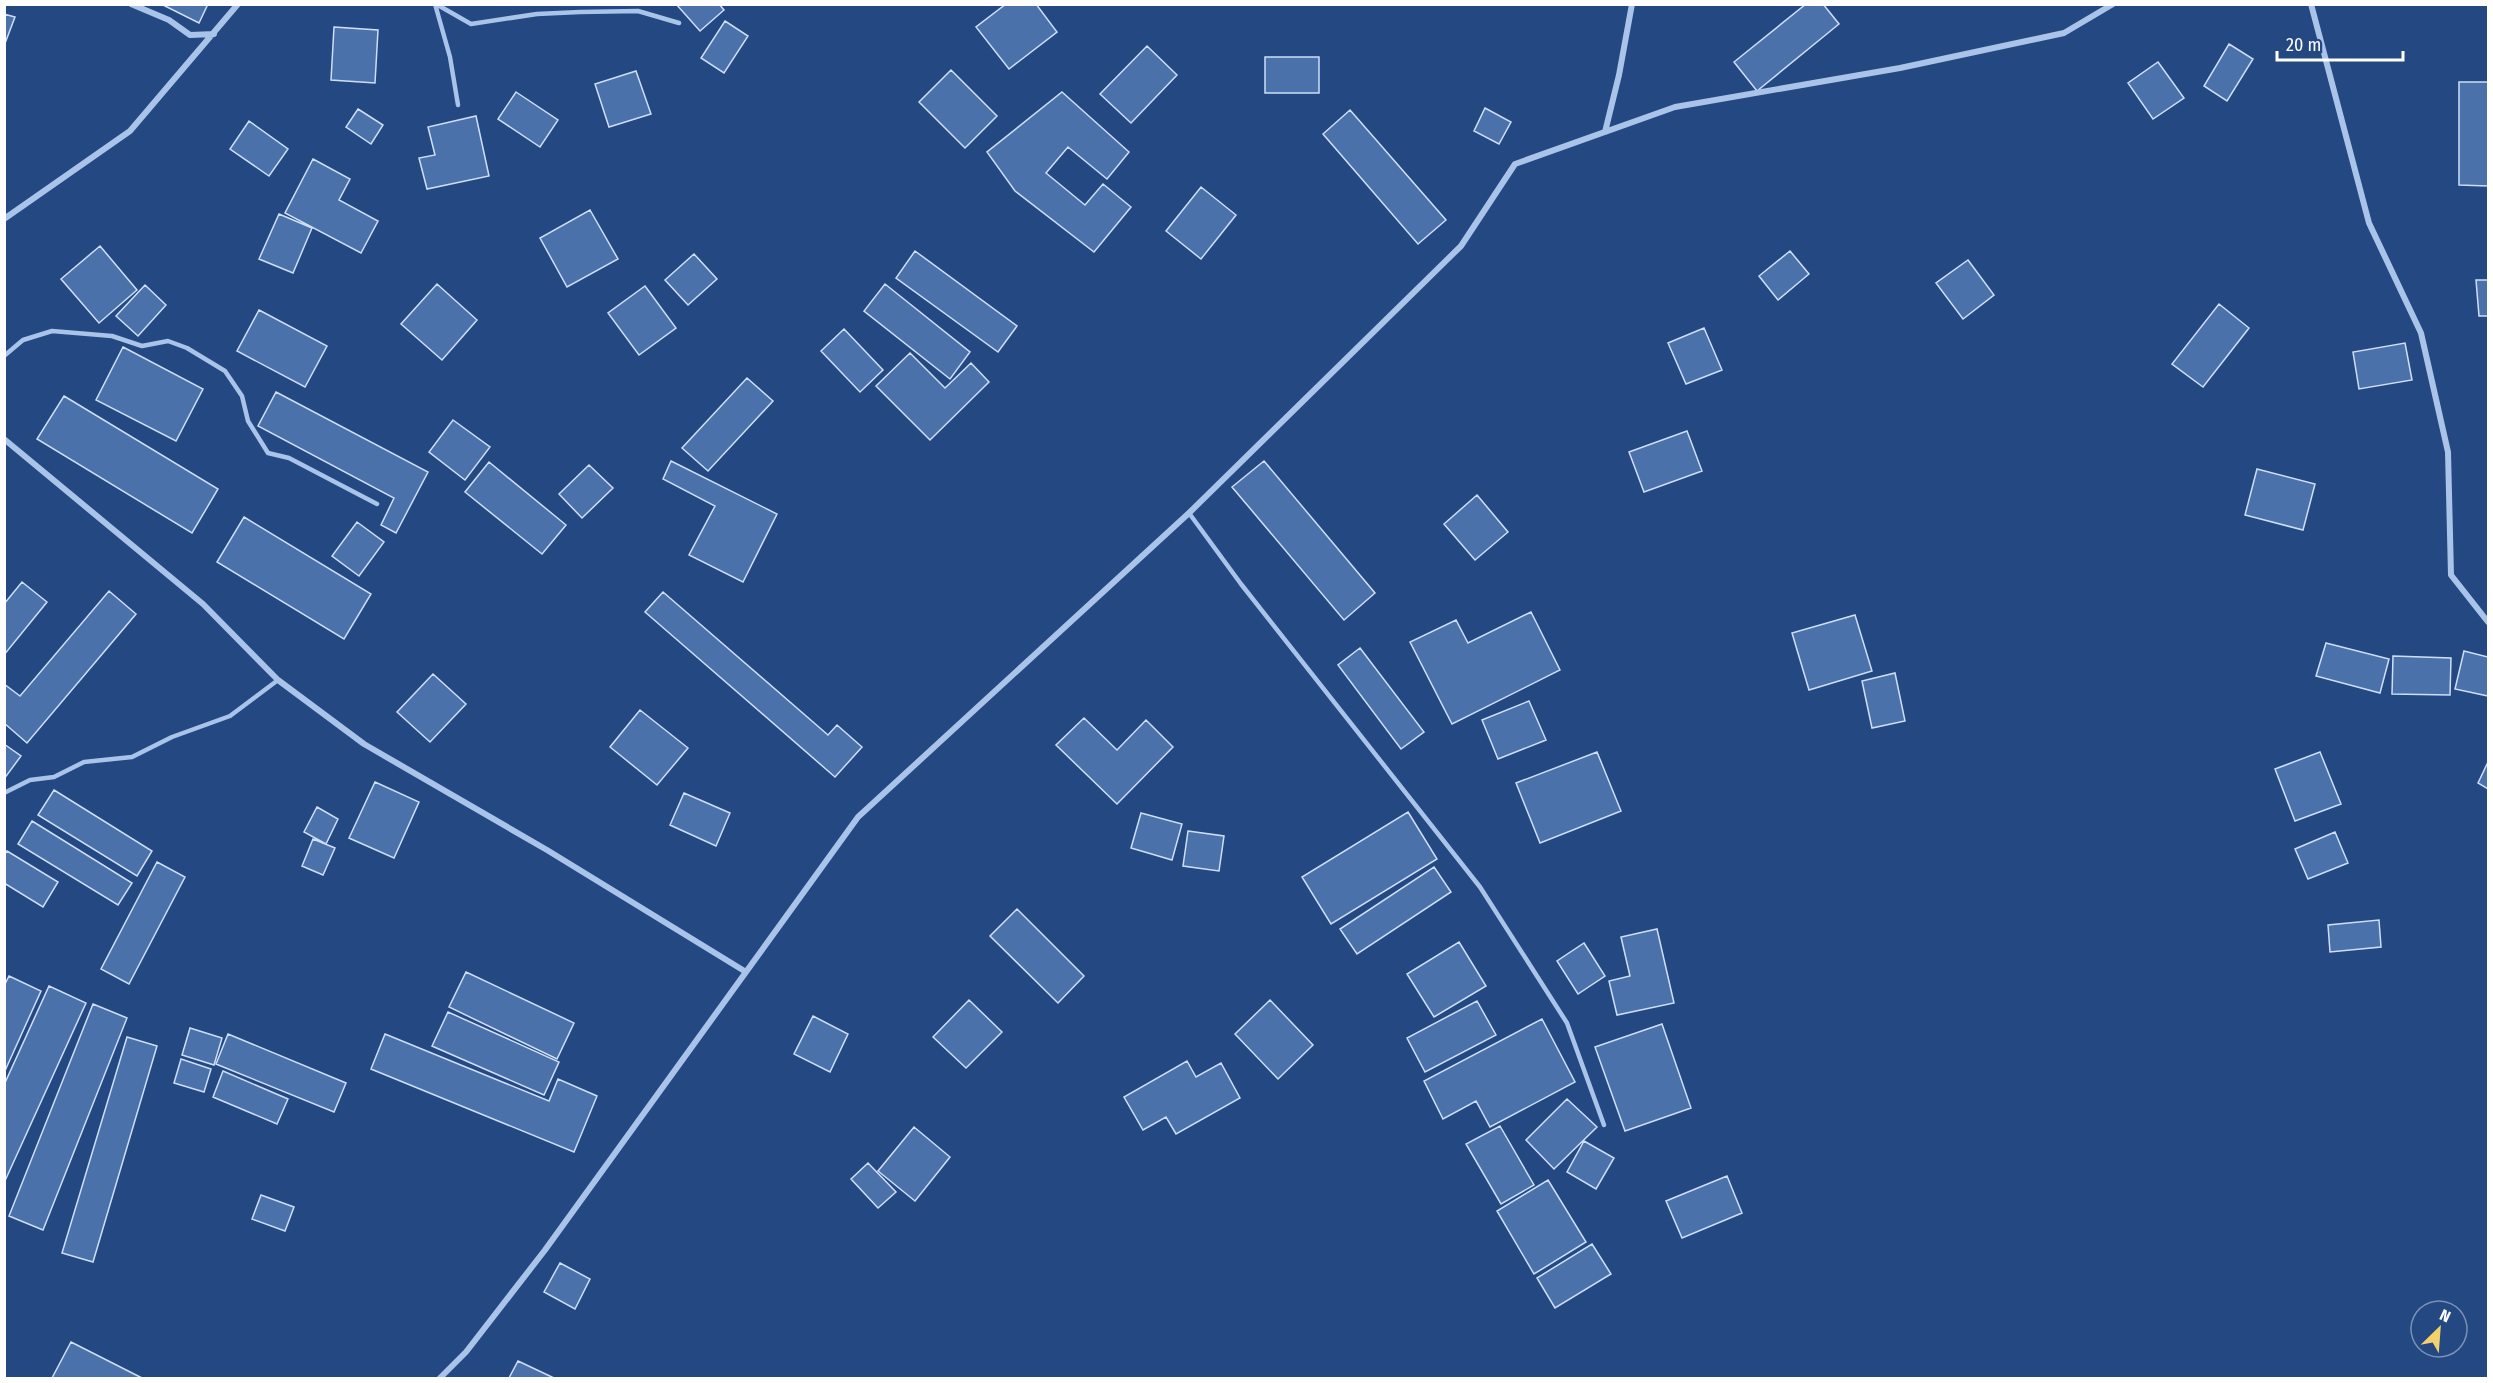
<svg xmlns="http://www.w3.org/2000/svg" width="2493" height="1383" font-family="'Fira Sans Condensed',sans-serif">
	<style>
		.building { fill: #4b71ab; stroke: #cedef6; stroke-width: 1.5 }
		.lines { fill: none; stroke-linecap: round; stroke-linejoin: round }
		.lane { stroke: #aac3e8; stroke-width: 4.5 }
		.street { stroke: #aac3e8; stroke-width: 6 }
	</style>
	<rect width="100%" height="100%" fill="#234882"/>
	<path class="building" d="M 161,4 L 208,4 L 199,23 Z
		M 676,4 L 719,4 L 724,10 L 700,31 Z
		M 1006,4 L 1036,4 L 1057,32 L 1009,69 L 976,27 Z
		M 1806,4 L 1823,4 L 1839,24 L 1757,91 L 1734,62 Z
		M 4,14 L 15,17 L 4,46 Z
		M 725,21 L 748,36 L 724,73 L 701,58 Z
		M 334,27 L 378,30 L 375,83 L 331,80 Z
		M 2229,44 L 2253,59 L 2227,101 L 2204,86 Z
		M 1147,46 L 1177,75 L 1131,123 L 1100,94 Z
		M 1265,57 L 1319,57 L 1319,93 L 1265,93 Z
		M 2158,62 L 2184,98 L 2153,119 L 2128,83 Z
		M 951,70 L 997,116 L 965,148 L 919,102 Z
		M 636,71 L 651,114 L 609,127 L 595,84 Z
		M 2459,82 L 2488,82 L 2488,186 L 2459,185 Z
		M 516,92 L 558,120 L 540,147 L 498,119 Z
		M 1062,92 L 1129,152 L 1107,179 L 1068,147 L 1046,173 L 1085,205 L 1103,184 L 1131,207 L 1094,252 L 1015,191 L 987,152 Z
		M 1485,108 L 1511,122 L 1499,144 L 1474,131 Z
		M 358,109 L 383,125 L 371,144 L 346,127 Z
		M 1350,110 L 1446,220 L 1418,244 L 1323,134 Z
		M 476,116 L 489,176 L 427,189 L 419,158 L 435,155 L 428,127 Z
		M 249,121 L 288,149 L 269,176 L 230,149 Z
		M 313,159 L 350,179 L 339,200 L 378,221 L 361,253 L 285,213 Z
		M 1201,187 L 1236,215 L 1201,259 L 1166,231 Z
		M 590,210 L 618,259 L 567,287 L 540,238 Z
		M 279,214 L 312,228 L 293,273 L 259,259 Z
		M 100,246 L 137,290 L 99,323 L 61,279 Z
		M 915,251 L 1017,326 L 998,352 L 896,278 Z
		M 1790,251 L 1809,274 L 1778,300 L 1759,276 Z
		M 694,254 L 717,279 L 688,305 L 665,280 Z
		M 1968,260 L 1994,295 L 1963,319 L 1936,283 Z
		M 2476,280 L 2488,280 L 2488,316 L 2479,316 Z
		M 437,284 L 477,320 L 442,360 L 401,324 Z
		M 885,284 L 970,352 L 950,379 L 864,311 Z
		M 145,285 L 166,305 L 138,336 L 116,316 Z
		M 645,286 L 676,328 L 639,355 L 608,313 Z
		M 2219,304 L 2249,328 L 2203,387 L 2172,364 Z
		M 259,310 L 327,346 L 305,387 L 237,351 Z
		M 1704,328 L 1722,370 L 1686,384 L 1668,343 Z
		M 844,329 L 883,370 L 860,392 L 821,351 Z
		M 2405,343 L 2412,380 L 2359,389 L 2353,352 Z
		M 123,347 L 203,389 L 176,441 L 96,400 Z
		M 910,353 L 945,388 L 971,363 L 989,382 L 930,440 L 876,386 Z
		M 747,378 L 773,401 L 708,471 L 682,448 Z
		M 276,392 L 428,472 L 396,533 L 381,525 L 394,498 L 258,426 Z
		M 64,396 L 218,489 L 192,533 L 37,439 Z
		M 453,420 L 490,447 L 465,480 L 429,452 Z
		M 1687,431 L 1702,471 L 1644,492 L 1629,452 Z
		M 671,461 L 777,514 L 743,582 L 689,555 L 715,506 L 663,479 Z
		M 1264,461 L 1375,593 L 1344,620 L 1232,487 Z
		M 489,462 L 566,525 L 542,554 L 465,492 Z
		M 589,465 L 613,488 L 582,518 L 559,494 Z
		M 2257,469 L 2315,484 L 2303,530 L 2245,515 Z
		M 1477,495 L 1508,532 L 1475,560 L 1444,524 Z
		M 244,517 L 371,594 L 344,639 L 217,562 Z
		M 357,522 L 384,542 L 359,576 L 332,556 Z
		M 22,582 L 47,602 L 4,655 L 4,604 Z
		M 109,591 L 136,614 L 27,743 L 4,723 L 4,684 L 20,696 Z
		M 663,592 L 828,735 L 837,725 L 862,747 L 835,777 L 645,612 Z
		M 1531,612 L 1560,670 L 1452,724 L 1410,642 L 1456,620 L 1468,643 Z
		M 1855,615 L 1872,671 L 1809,690 L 1792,633 Z
		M 2326,643 L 2389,659 L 2380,693 L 2316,676 Z
		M 1360,648 L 1424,732 L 1401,749 L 1338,665 Z
		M 2464,651 L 2488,657 L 2488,696 L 2455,689 Z
		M 2393,656 L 2451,658 L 2450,695 L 2392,694 Z
		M 1895,673 L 1905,721 L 1872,728 L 1862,681 Z
		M 433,674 L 466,704 L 430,742 L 397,712 Z
		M 1529,701 L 1546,740 L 1498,759 L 1482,720 Z
		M 640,710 L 688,748 L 657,785 L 610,747 Z
		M 1084,718 L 1117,750 L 1146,720 L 1173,747 L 1117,804 L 1056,745 Z
		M 4,744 L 21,756 L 4,779 Z
		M 1597,752 L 1621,811 L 1540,843 L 1516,783 Z
		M 2320,752 L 2341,804 L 2295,821 L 2275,769 Z
		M 2488,762 L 2488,789 L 2478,783 Z
		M 375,782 L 419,802 L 394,858 L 349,838 Z
		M 54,790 L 152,851 L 137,876 L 38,815 Z
		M 684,793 L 730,813 L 716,846 L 670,825 Z
		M 317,807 L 338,819 L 326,844 L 304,832 Z
		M 1408,812 L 1437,859 L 1331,924 L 1302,877 Z
		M 1141,813 L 1182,824 L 1172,860 L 1131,848 Z
		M 32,821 L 132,883 L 118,905 L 18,844 Z
		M 1188,831 L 1224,836 L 1219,871 L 1183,866 Z
		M 2335,832 L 2348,863 L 2308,879 L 2295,849 Z
		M 313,839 L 335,848 L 323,875 L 302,866 Z
		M 7,851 L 58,882 L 43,907 L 4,883 L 4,855 Z
		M 157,862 L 185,877 L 129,984 L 101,969 Z
		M 1434,867 L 1451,892 L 1357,954 L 1340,929 Z
		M 1017,909 L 1084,976 L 1058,1003 L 990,936 Z
		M 2379,920 L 2381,947 L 2330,952 L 2328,925 Z
		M 1657,929 L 1674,1003 L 1617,1015 L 1609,981 L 1630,976 L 1621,937 Z
		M 1459,942 L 1486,986 L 1434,1017 L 1407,974 Z
		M 1584,943 L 1605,976 L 1578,994 L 1557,961 Z
		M 466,972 L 574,1023 L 557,1059 L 449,1007 Z
		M 9,976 L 41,991 L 4,1073 L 4,986 Z
		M 49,986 L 86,1003 L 4,1183 L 4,1085 Z
		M 969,1000 L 1002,1032 L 966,1068 L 933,1037 Z
		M 1270,1000 L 1313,1045 L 1278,1079 L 1235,1034 Z
		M 1477,1001 L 1496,1035 L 1425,1072 L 1407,1038 Z
		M 93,1004 L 127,1018 L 43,1230 L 9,1216 Z
		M 448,1012 L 559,1062 L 544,1095 L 432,1046 Z
		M 813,1016 L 848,1034 L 830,1072 L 794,1054 Z
		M 1542,1019 L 1575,1082 L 1490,1127 L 1476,1101 L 1443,1119 L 1424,1081 Z
		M 1662,1024 L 1691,1108 L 1625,1131 L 1595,1047 Z
		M 190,1028 L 222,1038 L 214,1065 L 182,1055 Z
		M 228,1034 L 346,1083 L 334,1112 L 216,1064 Z
		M 385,1034 L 549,1101 L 558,1079 L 597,1096 L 574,1152 L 371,1069 Z
		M 127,1037 L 157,1046 L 93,1262 L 62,1253 Z
		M 181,1059 L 211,1069 L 204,1092 L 174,1083 Z
		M 1187,1061 L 1196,1077 L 1221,1063 L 1240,1098 L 1176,1134 L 1166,1117 L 1143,1130 L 1124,1097 Z
		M 223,1071 L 288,1099 L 277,1124 L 213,1097 Z
		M 1567,1099 L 1597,1127 L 1554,1169 L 1526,1140 Z
		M 1500,1126 L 1534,1185 L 1501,1204 L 1466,1144 Z
		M 914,1127 L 950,1157 L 915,1201 L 878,1171 Z
		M 1584,1141 L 1614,1158 L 1596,1189 L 1567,1172 Z
		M 868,1163 L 896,1192 L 878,1208 L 851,1179 Z
		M 1727,1176 L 1742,1213 L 1682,1238 L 1666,1201 Z
		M 1548,1180 L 1586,1242 L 1534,1274 L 1497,1211 Z
		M 261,1195 L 294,1207 L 285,1231 L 252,1219 Z
		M 1592,1244 L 1611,1274 L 1555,1308 L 1537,1278 Z
		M 560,1263 L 590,1279 L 575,1309 L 544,1292 Z
		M 71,1342 L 142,1378 L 52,1378 Z
		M 518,1361 L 554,1378 L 509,1378 Z"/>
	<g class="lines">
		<path class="lane" d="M 435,4 L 450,57 L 458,105
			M 436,4 L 471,24 L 537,14 L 580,12 L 638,11 L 679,23
			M 4,356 L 23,340 L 52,331 L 112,336 L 142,346 L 168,341 L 187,348 L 225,371 L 242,396 L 248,421 L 268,453 L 289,458 L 377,504
			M 1189,513 L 1241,584 L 1480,887 L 1567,1023 L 1604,1125
			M 4,793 L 30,780 L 54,777 L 84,762 L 132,757 L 172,737 L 230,716 L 278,680"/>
		<path class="street" d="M 131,4 L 169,20 L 190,35 L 214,34
			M 2311,4 L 2369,223 L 2421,333 L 2448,452 L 2451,575 L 2488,622
			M 1605,132 L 1619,75 L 1632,4
			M 4,219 L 130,131 L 238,4
			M 4,439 L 203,604 L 278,680 L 364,744 L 547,850 L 746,972
			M 440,1378 L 466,1352 L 545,1250 L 858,817 L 1189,513 L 1461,246 L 1515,164 L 1675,107 L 1900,68 L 2064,33 L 2113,4"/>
	</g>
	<rect width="2493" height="1383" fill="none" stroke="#ffffff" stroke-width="12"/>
	<g transform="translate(2439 1329) rotate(25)"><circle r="28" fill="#234882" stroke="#7b91b4" stroke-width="1.5"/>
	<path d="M0-4.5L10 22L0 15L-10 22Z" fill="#f3d26d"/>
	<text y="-9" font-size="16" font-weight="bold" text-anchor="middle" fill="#ffffff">N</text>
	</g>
	<path d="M2277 51v9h126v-9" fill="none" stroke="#ffffff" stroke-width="3"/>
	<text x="2286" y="51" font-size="18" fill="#ffffff" stroke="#234882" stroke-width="4.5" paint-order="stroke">20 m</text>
</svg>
